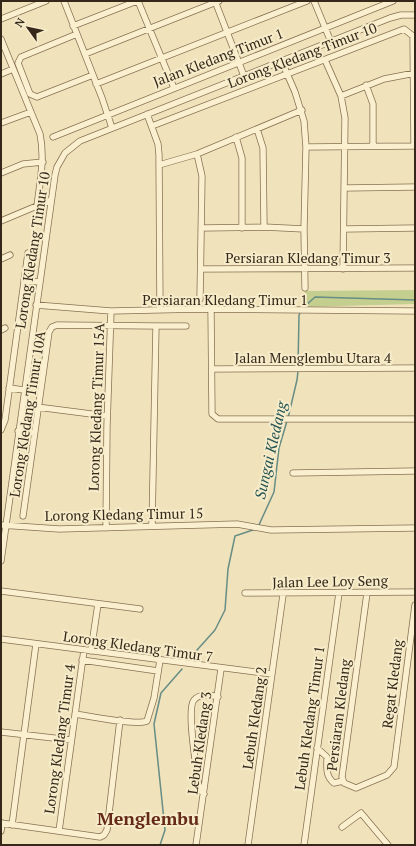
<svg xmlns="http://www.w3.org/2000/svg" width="416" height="846" font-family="'PT Serif',serif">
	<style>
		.green { fill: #c4ce8f }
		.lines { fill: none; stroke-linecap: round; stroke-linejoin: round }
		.stream { stroke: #678d85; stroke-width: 1.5 }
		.street-casing { stroke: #877154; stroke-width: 7 }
		.street { stroke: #faefce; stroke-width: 5.5 }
		.labels { text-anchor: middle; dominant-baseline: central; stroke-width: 4; stroke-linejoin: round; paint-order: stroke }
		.street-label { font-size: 14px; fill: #35281a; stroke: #f7ecca }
		.water-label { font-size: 15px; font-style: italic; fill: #285655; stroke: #f7ecca }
		.district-label { font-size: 18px; font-weight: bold; fill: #642a17; stroke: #f7ecca }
	</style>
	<rect width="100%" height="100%" fill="#f0e2bb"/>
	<path class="green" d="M 415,290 L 415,304 L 303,307 L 305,291 Z"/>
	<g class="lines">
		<path class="stream" d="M 303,308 L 315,297 L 415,300
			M 298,367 L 299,315 L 301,311
			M 288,418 L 297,380 L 298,371
			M 258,527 L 274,492 L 279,448 L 287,421
			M 189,659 L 215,630 L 225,610 L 228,569 L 235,536 L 256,529
			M 160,845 L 165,830 L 154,724 L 161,693 L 182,669"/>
		<g class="street-casing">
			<path id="street" d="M 64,1 L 102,98 L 112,128
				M 138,1 L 174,88
				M 215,1 L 244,76
				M 314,1 L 331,42
				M 1,19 L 46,1
				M 73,26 L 137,1
				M 77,34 L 21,57 L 18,63 L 30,94 L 37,97 L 93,75
				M 1,39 L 40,134 C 45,158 40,182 37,206
				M 85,54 L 219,1
				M 325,60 L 341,96 L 345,118 L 343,269
				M 282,62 L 295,92 L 304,121 L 306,147 L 304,229 L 305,288
				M 1,74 L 13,69
				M 96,84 L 307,1
				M 366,85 L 373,104 L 373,146
				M 341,96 L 384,79 L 415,73
				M 147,114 L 158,144 L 159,155 L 160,310
				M 1,123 L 31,112
				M 152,126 L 404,29 L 413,36 L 414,146
				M 257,129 L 263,148 L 264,227
				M 53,137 L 393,1
				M 236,137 L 242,158 L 242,228
				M 306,147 L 415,146
				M 197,154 L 202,176 L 200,299
				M 159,165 L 197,154 L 302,110
				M 1,173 L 23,164 L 43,162
				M 345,188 L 415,187
				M 1,221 L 51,200
				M 202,228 L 264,227 L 304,229
				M 344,229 L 415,228
				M 1,259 L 10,255
				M 201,269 L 415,268
				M 24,280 L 39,282
				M 36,305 L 111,311 L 199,309 L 415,311
				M 211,309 L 212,414 L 218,419 L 415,419
				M 156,326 L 186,326
				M 1,330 L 5,328
				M 212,369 L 415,368
				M 9,388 L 24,390
				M 37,407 L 107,416
				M 1,430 L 5,420 L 28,253
				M 18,431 L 34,433
				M 293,473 L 415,471
				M 23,516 L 49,332 L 52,327 L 57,325 L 156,326 L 152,526
				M 1,525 L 59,529 L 237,524 L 271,530 L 415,528
				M 106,528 L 107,426 L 111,311
				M 1,561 L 55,175 L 57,167 L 65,153 L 80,141 L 390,18 L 401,15 L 415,15
				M 1,591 L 140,609
				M 245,593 L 415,592
				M 367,593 L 342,777 L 344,783 L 356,788 L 387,775 L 394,767 L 415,605
				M 1,639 L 272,674
				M 91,651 L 98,604
				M 82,660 L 158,671
				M 75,714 C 89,716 136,726 147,721 L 154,698 L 160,660
				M 1,732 L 71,740
				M 317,748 L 327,757 C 327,767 325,776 334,783 L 343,781
				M 204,794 L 201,791 L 198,783 C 197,769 186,709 194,700 C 200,693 210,695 218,697
				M 1,823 L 100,837 L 104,835 L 107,830 L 120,720
				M 12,825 L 36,644
				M 342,827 L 361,813 L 388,845
				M 1,831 L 2,823
				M 59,831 L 84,650
				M 196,845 L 221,669
				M 248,845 L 283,595
				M 304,845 L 339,593"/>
		</g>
		<use href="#street" class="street"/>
	</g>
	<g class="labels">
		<g class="street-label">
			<text transform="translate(302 55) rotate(-21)">Lorong Kledang Timur 10</text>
			<text transform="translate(218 57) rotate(-21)">Jalan Kledang Timur 1</text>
			<text transform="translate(32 250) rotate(-81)">Lorong Kledang Timur 10</text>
			<text x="308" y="257">Persiaran Kledang Timur 3</text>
			<text x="225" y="299">Persiaran Kledang Timur 1</text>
			<text x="313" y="357">Jalan Menglembu Utara 4</text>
			<text transform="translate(96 407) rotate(-88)">Lorong Kledang Timur 15A</text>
			<text transform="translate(27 414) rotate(-81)">Lorong Kledang Timur 10A</text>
			<text transform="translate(124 514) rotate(-1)">Lorong Kledang Timur 15</text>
			<text transform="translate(330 581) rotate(-1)">Jalan Lee Loy Seng</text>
			<text transform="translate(138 646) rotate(8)">Lorong Kledang Timur 7</text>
			<text transform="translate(392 684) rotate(-83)">Regat Kledang</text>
			<text transform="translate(338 715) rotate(-83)">Persiaran Kledang</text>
			<text transform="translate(254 718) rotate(-82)">Lebuh Kledang 2</text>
			<text transform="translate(309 718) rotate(-82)">Lebuh Kledang Timur 1</text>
			<text transform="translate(59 739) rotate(-82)">Lorong Kledang Timur 4</text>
			<text transform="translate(199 743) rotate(-82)">Lebuh Kledang 3</text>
		</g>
		<g class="water-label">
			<text transform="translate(270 450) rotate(-77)">Sungai Kledang</text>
		</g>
		<g class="district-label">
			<text x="148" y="818">Menglembu</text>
		</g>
	</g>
	<rect width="416" height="846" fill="none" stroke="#35281a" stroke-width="4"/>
	<g transform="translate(28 28) rotate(303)" stroke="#f7ecca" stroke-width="3" paint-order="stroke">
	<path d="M0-3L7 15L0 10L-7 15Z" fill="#35281a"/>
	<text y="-6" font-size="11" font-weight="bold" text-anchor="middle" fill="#35281a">N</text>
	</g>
</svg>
